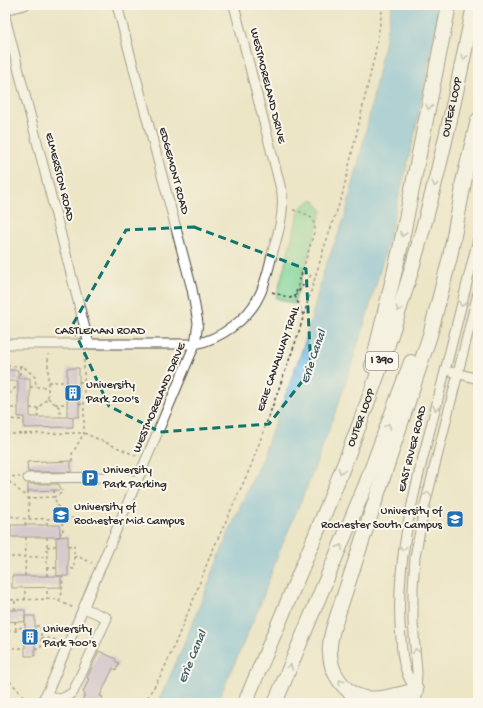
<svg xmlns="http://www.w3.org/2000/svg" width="483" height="708" font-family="'Gochi Hand',sans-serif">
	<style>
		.green { fill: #80d497; stroke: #568061 }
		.water { fill: #67b9e2; stroke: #497286 }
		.building { fill: #bda9d5 }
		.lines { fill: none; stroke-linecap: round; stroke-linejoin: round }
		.minor-casing { stroke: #484742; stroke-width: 11 }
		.highway-casing { stroke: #484742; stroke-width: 16 }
		.path { stroke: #484742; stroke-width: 1.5; stroke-dasharray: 3 3; stroke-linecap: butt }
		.minor { stroke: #fff; stroke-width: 9 }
		.highway { stroke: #fff; stroke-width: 14 }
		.oneway { stroke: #a0a0a0 }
		.marked { fill: none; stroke: #0f766e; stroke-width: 3; stroke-dasharray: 8 5; stroke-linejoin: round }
		.labels { text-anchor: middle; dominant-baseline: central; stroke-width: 4; stroke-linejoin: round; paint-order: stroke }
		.shield { fill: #fbf7ec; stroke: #696865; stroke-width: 1 }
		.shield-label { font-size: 11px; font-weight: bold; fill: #2b2b2b }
		.street-label { font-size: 12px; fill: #2b2b2b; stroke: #fbf7ec }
		.poi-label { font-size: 12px; fill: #2b2b2b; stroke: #fbf7ec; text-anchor: start }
		.water-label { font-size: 13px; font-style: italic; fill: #405d6b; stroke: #fbf7ec }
	</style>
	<rect width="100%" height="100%" fill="#fbf7ec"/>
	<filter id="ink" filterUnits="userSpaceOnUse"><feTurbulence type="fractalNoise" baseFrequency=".025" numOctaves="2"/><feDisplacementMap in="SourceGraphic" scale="8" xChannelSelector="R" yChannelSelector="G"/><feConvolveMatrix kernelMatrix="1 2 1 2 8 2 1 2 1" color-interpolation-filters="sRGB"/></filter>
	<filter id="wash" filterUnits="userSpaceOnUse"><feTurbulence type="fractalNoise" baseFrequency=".012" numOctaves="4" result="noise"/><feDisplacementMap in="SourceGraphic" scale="16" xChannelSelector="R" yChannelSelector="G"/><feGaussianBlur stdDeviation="0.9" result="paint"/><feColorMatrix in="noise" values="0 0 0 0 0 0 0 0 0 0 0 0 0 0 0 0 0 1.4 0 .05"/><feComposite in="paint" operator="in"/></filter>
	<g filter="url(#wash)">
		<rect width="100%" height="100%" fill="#ece5c6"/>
		<path class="green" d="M 313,199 L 322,210 L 294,304 L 276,298 L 300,208 Z"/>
		<path class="water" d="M 392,5 L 440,5 L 414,137 L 383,260 L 363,329 L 338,405 L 311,477 L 277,557 L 260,605 L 217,703 L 158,703 L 183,647 L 229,532 L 262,458 L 306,339 L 324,270 L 345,217 L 367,127 Z"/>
		<g id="blocks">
			<path class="building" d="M 67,368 L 79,368 L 79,417 L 73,417 L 73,427 L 24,428 L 24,417 L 18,417 L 18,381 L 5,381 L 5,370 L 18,370 L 18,378 L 30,378 L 30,417 L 73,417 L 67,416 Z
				M 45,461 L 45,462 L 71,461 L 71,472 L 28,472 L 27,462 Z
				M 28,484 L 59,484 L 60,490 L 28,491 Z
				M 11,525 L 60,525 L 60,537 L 11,537 Z
				M 68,536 L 68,576 L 61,576 L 61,587 L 12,588 L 12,576 L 61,576 L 57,576 L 56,537 Z
				M 5,610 L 25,610 L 25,622 L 5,621 Z
				M 25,616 L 35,616 L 35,656 L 25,656 Z
				M 99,651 L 116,659 L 115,661 L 119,663 L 116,670 L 113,668 L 100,696 L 103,697 L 100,703 L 81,703 L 85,694 L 83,692 L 89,679 L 87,678 Z"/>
		</g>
	</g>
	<g filter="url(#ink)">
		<use href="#blocks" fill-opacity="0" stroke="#484742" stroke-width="1"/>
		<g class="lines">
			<g class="minor-casing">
				<path id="minor" d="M 5,10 L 25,5
					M 5,17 L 89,344
					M 5,344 L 195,344 C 220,339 247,320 258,298 C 266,284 269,266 273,251 C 279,231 284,214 282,193 L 234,5
					M 453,372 L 478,379
					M 28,478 L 124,477 L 137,482
					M 416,690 C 404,674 402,657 401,639 C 393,555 419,475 439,395 C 452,343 465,291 478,239
					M 416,692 L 417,672 L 413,622 L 413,588 L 415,557 L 424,509 L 478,293
					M 46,694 C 59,701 62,700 73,692 L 107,618 L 84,608
					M 41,703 L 49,689 L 195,344 L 198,323 L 192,289 L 117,5"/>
			</g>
			<g class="highway-casing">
				<g id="highway">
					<path d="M 462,186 L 478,120"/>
					<path d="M 372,366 L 400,249 L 449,5"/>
					<path id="s1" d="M 245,703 C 296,581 350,460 391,335 C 427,227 452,117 474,5"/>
					<path d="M 275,703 L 366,484 L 411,362"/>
					<path d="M 413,703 L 416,690 C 400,694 382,700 365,698 C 345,695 330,672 330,653 C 329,645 331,637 333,629 L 430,335 L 450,257 L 465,177"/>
				</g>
			</g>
			<path class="path" d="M 293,210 L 304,213 L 313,219 L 315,229 L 295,296 L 304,317
				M 272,292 L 290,298 L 295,296 L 311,275 L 316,274
				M 84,354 L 84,433
				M 5,355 L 5,366
				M 20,366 L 20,378
				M 5,370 L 5,366 L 23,366 L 35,377 L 36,387
				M 5,381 L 6,479 L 28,498 L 54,497 L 62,518 L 63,533 L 60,533
				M 48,382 L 67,382
				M 79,382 L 84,382
				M 30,387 L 48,387
				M 5,398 L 18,385
				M 48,398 L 60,408 L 60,417
				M 55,404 L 67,404
				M 79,404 L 84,404
				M 5,408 L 18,408
				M 30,408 L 38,408
				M 38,417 L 38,408 L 48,398 L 48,354
				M 6,419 L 24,420
				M 6,434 L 84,433 L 137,456
				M 72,461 L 72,454 L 84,433
				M 6,476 L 20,477
				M 54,490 L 54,497 L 62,493 L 62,490
				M 28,491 L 29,519
				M 5,515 L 26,519 L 95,518 L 108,524
				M 25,525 L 26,519
				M 47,525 L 47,519
				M 47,537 L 47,576
				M 68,546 L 74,545 L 74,569 L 68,568
				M 47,547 L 56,546
				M 5,557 L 47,557
				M 74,557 L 79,557 L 92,563
				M 47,568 L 56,568
				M 25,576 L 26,537
				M 5,600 L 54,599 L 74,608
				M 25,600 L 25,588
				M 47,600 L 47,587
				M 59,601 L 62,593 L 63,576
				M 15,610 L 15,600
				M 15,621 L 16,631
				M 41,638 L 48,638 L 60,641
				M 7,648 L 25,648
				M 35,648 L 41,648 L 41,626 L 35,626
				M 5,678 L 7,678 L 29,702
				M 7,678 L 7,631 L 16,631 L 25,624
				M 144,703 L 160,677 L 169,658 L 194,598 L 210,556 L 251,466 L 297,338 L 324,248 L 342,196 L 375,54 L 383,5"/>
			<use href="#minor" class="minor"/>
			<use href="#highway" class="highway"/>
		</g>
		<defs><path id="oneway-chevron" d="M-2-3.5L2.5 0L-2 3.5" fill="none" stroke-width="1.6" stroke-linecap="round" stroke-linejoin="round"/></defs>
		<g class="oneway">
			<use href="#oneway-chevron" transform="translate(464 57) rotate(101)"/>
			<use href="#oneway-chevron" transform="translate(429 107) rotate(101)"/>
			<use href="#oneway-chevron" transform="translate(435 184) rotate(104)"/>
			<use href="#oneway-chevron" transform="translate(403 234) rotate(102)"/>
			<use href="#oneway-chevron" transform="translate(462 304) rotate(104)"/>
			<use href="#oneway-chevron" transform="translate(399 309) rotate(108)"/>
			<use href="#oneway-chevron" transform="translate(436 408) rotate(104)"/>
			<use href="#oneway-chevron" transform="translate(388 426) rotate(-70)"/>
			<use href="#oneway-chevron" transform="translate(341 471) rotate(112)"/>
			<use href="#oneway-chevron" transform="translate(428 494) rotate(-76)"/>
			<use href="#oneway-chevron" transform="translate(340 547) rotate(-67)"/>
			<use href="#oneway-chevron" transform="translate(403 548) rotate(98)"/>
			<use href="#oneway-chevron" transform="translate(416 651) rotate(-97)"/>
			<use href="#oneway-chevron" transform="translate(290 667) rotate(-67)"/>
			<use href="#oneway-chevron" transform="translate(341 682) rotate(-128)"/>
		</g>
	</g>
	<path d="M0 0H483V708H0ZM 194,227 L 306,269 L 311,370 L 269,424 L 160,432 L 109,406 L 72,326 L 126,230 Z" fill="#ece5c6" fill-opacity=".55" fill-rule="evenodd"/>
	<path class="marked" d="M 194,227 L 306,269 L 311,370 L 269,424 L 160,432 L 109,406 L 72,326 L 126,230 Z"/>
	<defs>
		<g id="building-square" transform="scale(0.9)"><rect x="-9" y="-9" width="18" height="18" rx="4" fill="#1f6fb2" stroke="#fbf7ec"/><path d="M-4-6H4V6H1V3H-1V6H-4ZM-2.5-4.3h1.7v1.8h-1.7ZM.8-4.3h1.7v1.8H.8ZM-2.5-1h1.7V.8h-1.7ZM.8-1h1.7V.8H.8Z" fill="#fff"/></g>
		<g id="parking-square" transform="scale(0.9)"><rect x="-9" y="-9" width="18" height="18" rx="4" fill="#1f6fb2" stroke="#fbf7ec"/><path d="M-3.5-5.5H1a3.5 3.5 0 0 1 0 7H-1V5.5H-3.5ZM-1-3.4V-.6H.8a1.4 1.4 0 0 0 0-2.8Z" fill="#fff"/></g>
		<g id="university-square" transform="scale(0.9)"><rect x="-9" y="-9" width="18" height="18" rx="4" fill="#1f6fb2" stroke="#fbf7ec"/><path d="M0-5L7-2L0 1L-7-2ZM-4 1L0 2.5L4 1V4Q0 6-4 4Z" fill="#fff"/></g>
	</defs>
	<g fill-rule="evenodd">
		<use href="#building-square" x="73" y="393"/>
		<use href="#parking-square" x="90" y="478"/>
		<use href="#university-square" x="61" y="515"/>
		<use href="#university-square" x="455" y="519"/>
		<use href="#building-square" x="30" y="637"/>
	</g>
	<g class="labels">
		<rect class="shield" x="366" y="352" width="32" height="18" rx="3"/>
		<g class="shield-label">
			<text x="382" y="361">I 390</text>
		</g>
		<g class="street-label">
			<text transform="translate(267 86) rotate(76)">WESTMORELAND DRIVE</text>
			<text stroke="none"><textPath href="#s1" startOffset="632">OUTER LOOP</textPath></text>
			<text transform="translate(173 171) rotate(75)">EDGEMONT ROAD</text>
			<text transform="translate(59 177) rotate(76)">ELMERSTON ROAD</text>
			<text x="100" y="332">CASTLEMAN ROAD</text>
			<text transform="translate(279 359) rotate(-71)">ERIE CANALWAY TRAIL</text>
			<text transform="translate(160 398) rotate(-67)">WESTMORELAND DRIVE</text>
			<text stroke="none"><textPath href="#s1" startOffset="308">OUTER LOOP</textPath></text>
			<text transform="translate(413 449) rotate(-76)">EAST RIVER ROAD</text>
		</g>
		<g class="poi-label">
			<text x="86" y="386">University<tspan x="86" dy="14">Park 200's</tspan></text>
			<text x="103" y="471">University<tspan x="103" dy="14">Park Parking</tspan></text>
			<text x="74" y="508">University of<tspan x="74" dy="14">Rochester Mid Campus</tspan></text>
			<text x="442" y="512" text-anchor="end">University of<tspan x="442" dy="14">Rochester South Campus</tspan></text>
			<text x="43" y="630">University<tspan x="43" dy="14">Park 700's</tspan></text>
		</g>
		<g class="water-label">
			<text transform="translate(314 357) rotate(-71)">Erie Canal</text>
			<text transform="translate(193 657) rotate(-67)">Erie Canal</text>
		</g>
	</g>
	<rect width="483" height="708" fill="none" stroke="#fbf7ec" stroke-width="20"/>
</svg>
